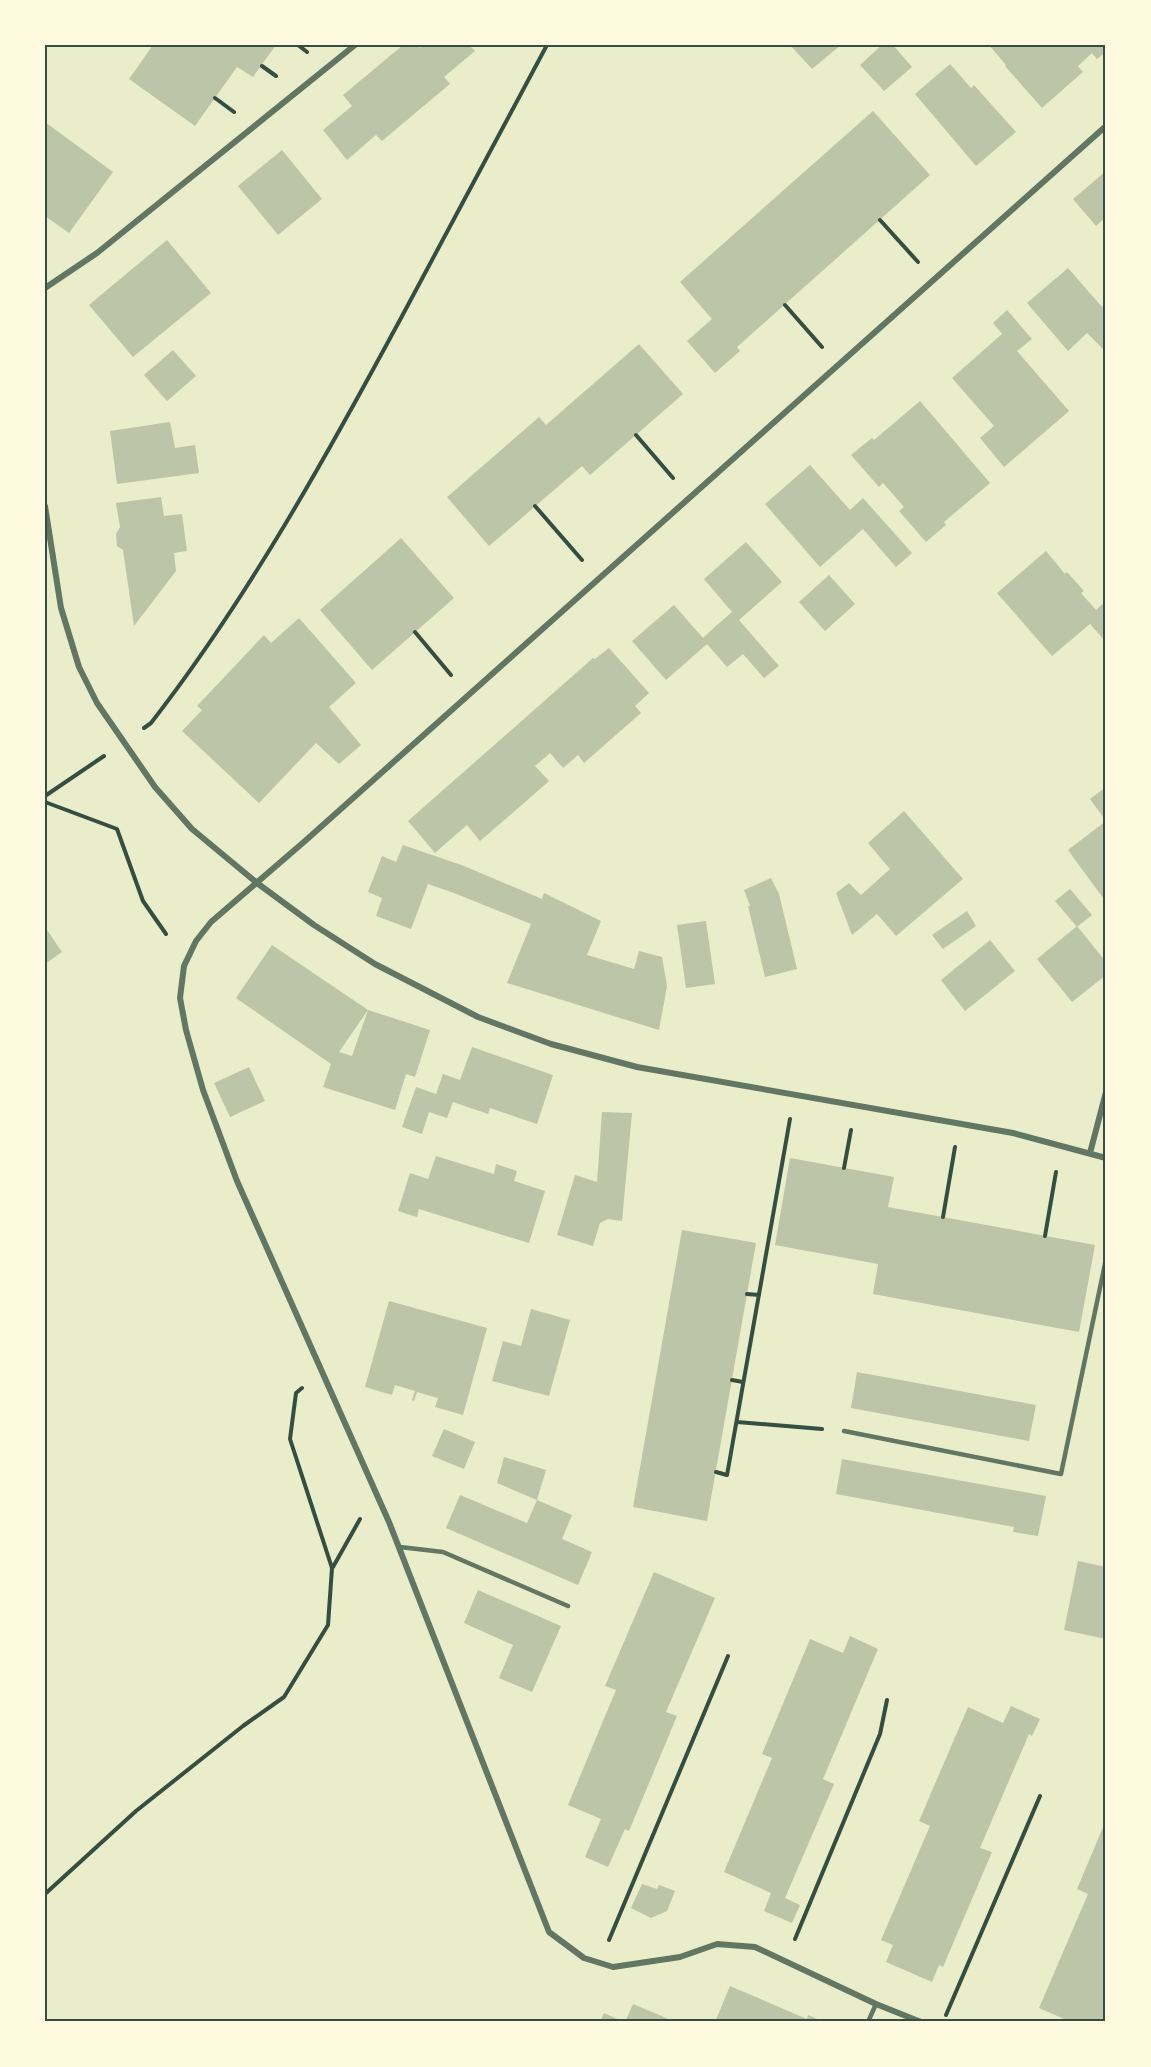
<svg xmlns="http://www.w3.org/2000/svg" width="1151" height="2067" font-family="'Varela Round',sans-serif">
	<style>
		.building { fill: #bcc5a7 }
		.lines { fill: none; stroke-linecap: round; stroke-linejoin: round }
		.path { stroke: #344e41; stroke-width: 4 }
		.service { stroke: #617663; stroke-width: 4.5 }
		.minor { stroke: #617663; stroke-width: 6 }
		.neatline { fill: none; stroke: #344e41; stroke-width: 2 }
	</style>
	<rect width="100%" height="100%" fill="#e9edc9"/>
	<path class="building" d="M 153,45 L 276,45 L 253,77 L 237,67 L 195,126 L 129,79 Z
		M 403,45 L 418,45 L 420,48 L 423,45 L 473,45 L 471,47 L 475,51 L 444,77 L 450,84 L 382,141 L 376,135 L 347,160 L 323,130 L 352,106 L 343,95 Z
		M 790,45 L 841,45 L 812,69 Z
		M 882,45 L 893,45 L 912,67 L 884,91 L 860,65 Z
		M 989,45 L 1106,45 L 1106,52 L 1097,59 L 1092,53 L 1078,66 L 1083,72 L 1042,108 L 1005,66 L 1006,65 Z
		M 950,64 L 971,88 L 974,85 L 1016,132 L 976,166 L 915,94 Z
		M 873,111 L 930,175 L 737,347 L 740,351 L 715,373 L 687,341 L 712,319 L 680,282 Z
		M 45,122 L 113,172 L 69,233 L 45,216 Z
		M 282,150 L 322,199 L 278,235 L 238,186 Z
		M 1106,171 L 1106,217 L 1096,226 L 1073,199 Z
		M 167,240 L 211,293 L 133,357 L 89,305 Z
		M 1068,268 L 1102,307 L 1106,303 L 1106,352 L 1087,333 L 1068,351 L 1027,303 Z
		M 1007,310 L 1032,339 L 1017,351 L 1069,411 L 1004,467 L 980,438 L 994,426 L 952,378 L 1002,334 L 993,323 Z
		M 639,344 L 683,394 L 590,475 L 582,466 L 489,546 L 447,497 L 539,417 L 546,425 Z
		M 173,350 L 196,376 L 167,401 L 144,375 Z
		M 920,401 L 990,483 L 944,522 L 946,525 L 926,542 L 899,511 L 904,507 L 883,483 L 879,487 L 851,455 L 872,438 L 874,440 Z
		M 170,422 L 175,448 L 195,445 L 199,473 L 117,484 L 110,431 Z
		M 810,465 L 850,510 L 863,498 L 912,553 L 896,567 L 863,529 L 820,567 L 765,504 Z
		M 161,497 L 164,516 L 182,514 L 187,551 L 174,553 L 176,571 L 134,626 L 123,550 L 117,546 L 116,534 L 120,527 L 116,503 Z
		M 401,538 L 454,598 L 372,670 L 320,610 Z
		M 746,542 L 782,582 L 739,620 L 779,666 L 764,678 L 743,654 L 727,667 L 707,644 L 666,680 L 632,641 L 674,605 L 703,638 L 717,625 L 732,612 L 704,579 Z
		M 1046,551 L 1065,574 L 1067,572 L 1084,591 L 1081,593 L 1096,610 L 1106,601 L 1106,642 L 1090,624 L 1052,656 L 997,593 Z
		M 829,575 L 855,604 L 825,631 L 799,602 Z
		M 299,618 L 356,683 L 329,707 L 361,745 L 339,764 L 316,743 L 259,803 L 182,731 L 202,710 L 197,706 L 264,635 L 271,643 Z
		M 609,648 L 649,693 L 635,706 L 641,713 L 584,763 L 578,755 L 563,768 L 550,753 L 535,766 L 549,781 L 516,810 L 480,841 L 467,825 L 435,853 L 408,821 L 593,658 L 595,659 Z
		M 1106,787 L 1106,821 L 1090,799 Z
		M 904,811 L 963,879 L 896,936 L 877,914 L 852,935 L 836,893 L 849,883 L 861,895 L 890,869 L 868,843 Z
		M 1106,821 L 1106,902 L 1068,850 Z
		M 403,845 L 464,866 L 542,899 L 544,893 L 601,921 L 587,955 L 634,969 L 639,951 L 662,957 L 667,986 L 659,1030 L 507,983 L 531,924 L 454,893 L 428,884 L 411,929 L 376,916 L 382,898 L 368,892 L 382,856 L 396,862 Z
		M 771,878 L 779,894 L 797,969 L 765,977 L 748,906 L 750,906 L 744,890 Z
		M 1070,889 L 1092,915 L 1077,927 L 1055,901 Z
		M 967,911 L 976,926 L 943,949 L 932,935 Z
		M 706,921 L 715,984 L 686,988 L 677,925 Z
		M 1077,926 L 1106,962 L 1106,975 L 1072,1002 L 1037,959 Z
		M 45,927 L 62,952 L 45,964 Z
		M 990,940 L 1015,971 L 965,1011 L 941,980 Z
		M 272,945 L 368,1010 L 339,1052 L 352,1056 L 368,1010 L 430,1030 L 415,1077 L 406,1074 L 395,1110 L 323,1087 L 331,1064 L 236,998 Z
		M 472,1047 L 553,1075 L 537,1124 L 490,1108 L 488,1114 L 453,1102 L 447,1118 L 429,1112 L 422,1134 L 402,1127 L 416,1087 L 436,1094 L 443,1074 L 460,1080 Z
		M 249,1067 L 265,1101 L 230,1117 L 214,1083 Z
		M 602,1112 L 632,1113 L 622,1221 L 608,1219 L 600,1223 L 593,1246 L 557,1235 L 575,1175 L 597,1182 Z
		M 436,1156 L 494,1174 L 496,1164 L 517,1171 L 514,1181 L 545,1191 L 529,1243 L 419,1209 L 417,1217 L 398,1211 L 410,1173 L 428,1179 Z
		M 790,1158 L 894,1177 L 888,1207 L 1095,1245 L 1079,1332 L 873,1294 L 878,1264 L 775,1245 Z
		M 682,1230 L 756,1243 L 707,1521 L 633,1507 Z
		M 389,1301 L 487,1328 L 463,1415 L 435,1407 L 438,1398 L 417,1392 L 414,1401 L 412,1400 L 415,1391 L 395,1385 L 392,1395 L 365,1387 Z
		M 531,1309 L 570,1320 L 549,1396 L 492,1381 L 503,1341 L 521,1346 Z
		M 857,1372 L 1036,1405 L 1029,1441 L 851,1408 Z
		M 444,1429 L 475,1442 L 464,1469 L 432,1456 Z
		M 504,1457 L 546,1470 L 537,1500 L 572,1515 L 562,1539 L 592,1552 L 578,1585 L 446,1528 L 460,1495 L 527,1523 L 537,1500 L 497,1483 Z
		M 842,1459 L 1046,1496 L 1038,1536 L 1013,1532 L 1014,1527 L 836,1494 Z
		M 1078,1561 L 1106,1567 L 1106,1639 L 1064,1630 Z
		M 654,1572 L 715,1598 L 666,1712 L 677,1716 L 629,1831 L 625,1829 L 608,1867 L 585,1857 L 601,1819 L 568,1805 L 616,1690 L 605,1686 Z
		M 478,1590 L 561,1626 L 532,1692 L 499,1678 L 513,1645 L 464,1623 Z
		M 850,1636 L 878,1649 L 823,1779 L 834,1784 L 785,1898 L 800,1905 L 792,1923 L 764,1911 L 771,1893 L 724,1872 L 772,1758 L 762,1754 L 810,1639 L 843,1653 Z
		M 1011,1706 L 1040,1719 L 1032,1736 L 1029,1734 L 980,1848 L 992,1852 L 943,1967 L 939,1965 L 932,1982 L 886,1962 L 893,1945 L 881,1940 L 930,1826 L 919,1821 L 968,1707 L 1003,1723 Z
		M 1106,1820 L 1106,2020 L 1105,2022 L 1071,2022 L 1039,2008 L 1088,1894 L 1077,1889 Z
		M 642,1884 L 657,1889 L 659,1885 L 675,1891 L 667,1911 L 651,1918 L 631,1908 Z
		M 730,1986 L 807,2019 L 808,2015 L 824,2022 L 715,2022 Z
		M 633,2004 L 671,2020 L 675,2022 L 625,2022 Z
		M 604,2013 L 624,2022 L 600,2022 Z"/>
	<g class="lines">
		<path class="path" d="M 298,45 L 307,52
			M 262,66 L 276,76
			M 215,98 L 234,112
			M 880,220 L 918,262
			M 785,305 L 822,347
			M 636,435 L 673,478
			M 535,506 L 582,560
			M 415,632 L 451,675
			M 144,728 L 151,723 C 248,598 326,457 401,318 C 450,227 498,136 547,45
			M 45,796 L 104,756
			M 45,802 L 117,829 L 143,901 L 166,934
			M 844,1168 L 851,1130
			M 943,1217 L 955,1147
			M 1045,1236 L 1056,1172
			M 747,1294 L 759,1295
			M 732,1380 L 743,1382
			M 737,1422 L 822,1429
			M 716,1472 L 727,1475 L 790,1119
			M 333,1567 L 360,1519
			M 45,1894 L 136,1811 L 243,1726 L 284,1697 L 328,1625 L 332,1568 L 290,1439 L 296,1393 L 302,1388
			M 795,1939 L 880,1734 L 887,1700
			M 609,1940 L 728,1656
			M 946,2015 L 1040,1796"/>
		<path class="service" d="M 844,1431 L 1061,1474 L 1106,1259
			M 400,1547 L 443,1552 L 568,1606
			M 868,2022 L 876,2004"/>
		<path class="minor" d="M 45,288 L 97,253 L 355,45
			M 45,506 L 61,608 L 79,667 L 97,703 L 155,787 L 192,829 L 257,883 L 314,925 L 375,964 L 478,1017 L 551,1044 L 637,1067 L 1013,1133 L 1106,1158
			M 1090,1153 L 1106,1092
			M 921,2022 L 876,2004 L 755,1947 L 717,1944 L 680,1957 L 613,1967 L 584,1958 L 549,1932 L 389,1522 L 237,1181 L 203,1090 L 186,1030 L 180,998 L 184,966 L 196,941 L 211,922 L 305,841 L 1106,126"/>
	</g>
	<rect width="1151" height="2067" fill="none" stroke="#fefae0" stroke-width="93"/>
	<rect x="46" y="46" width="1058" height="1974" class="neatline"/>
</svg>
